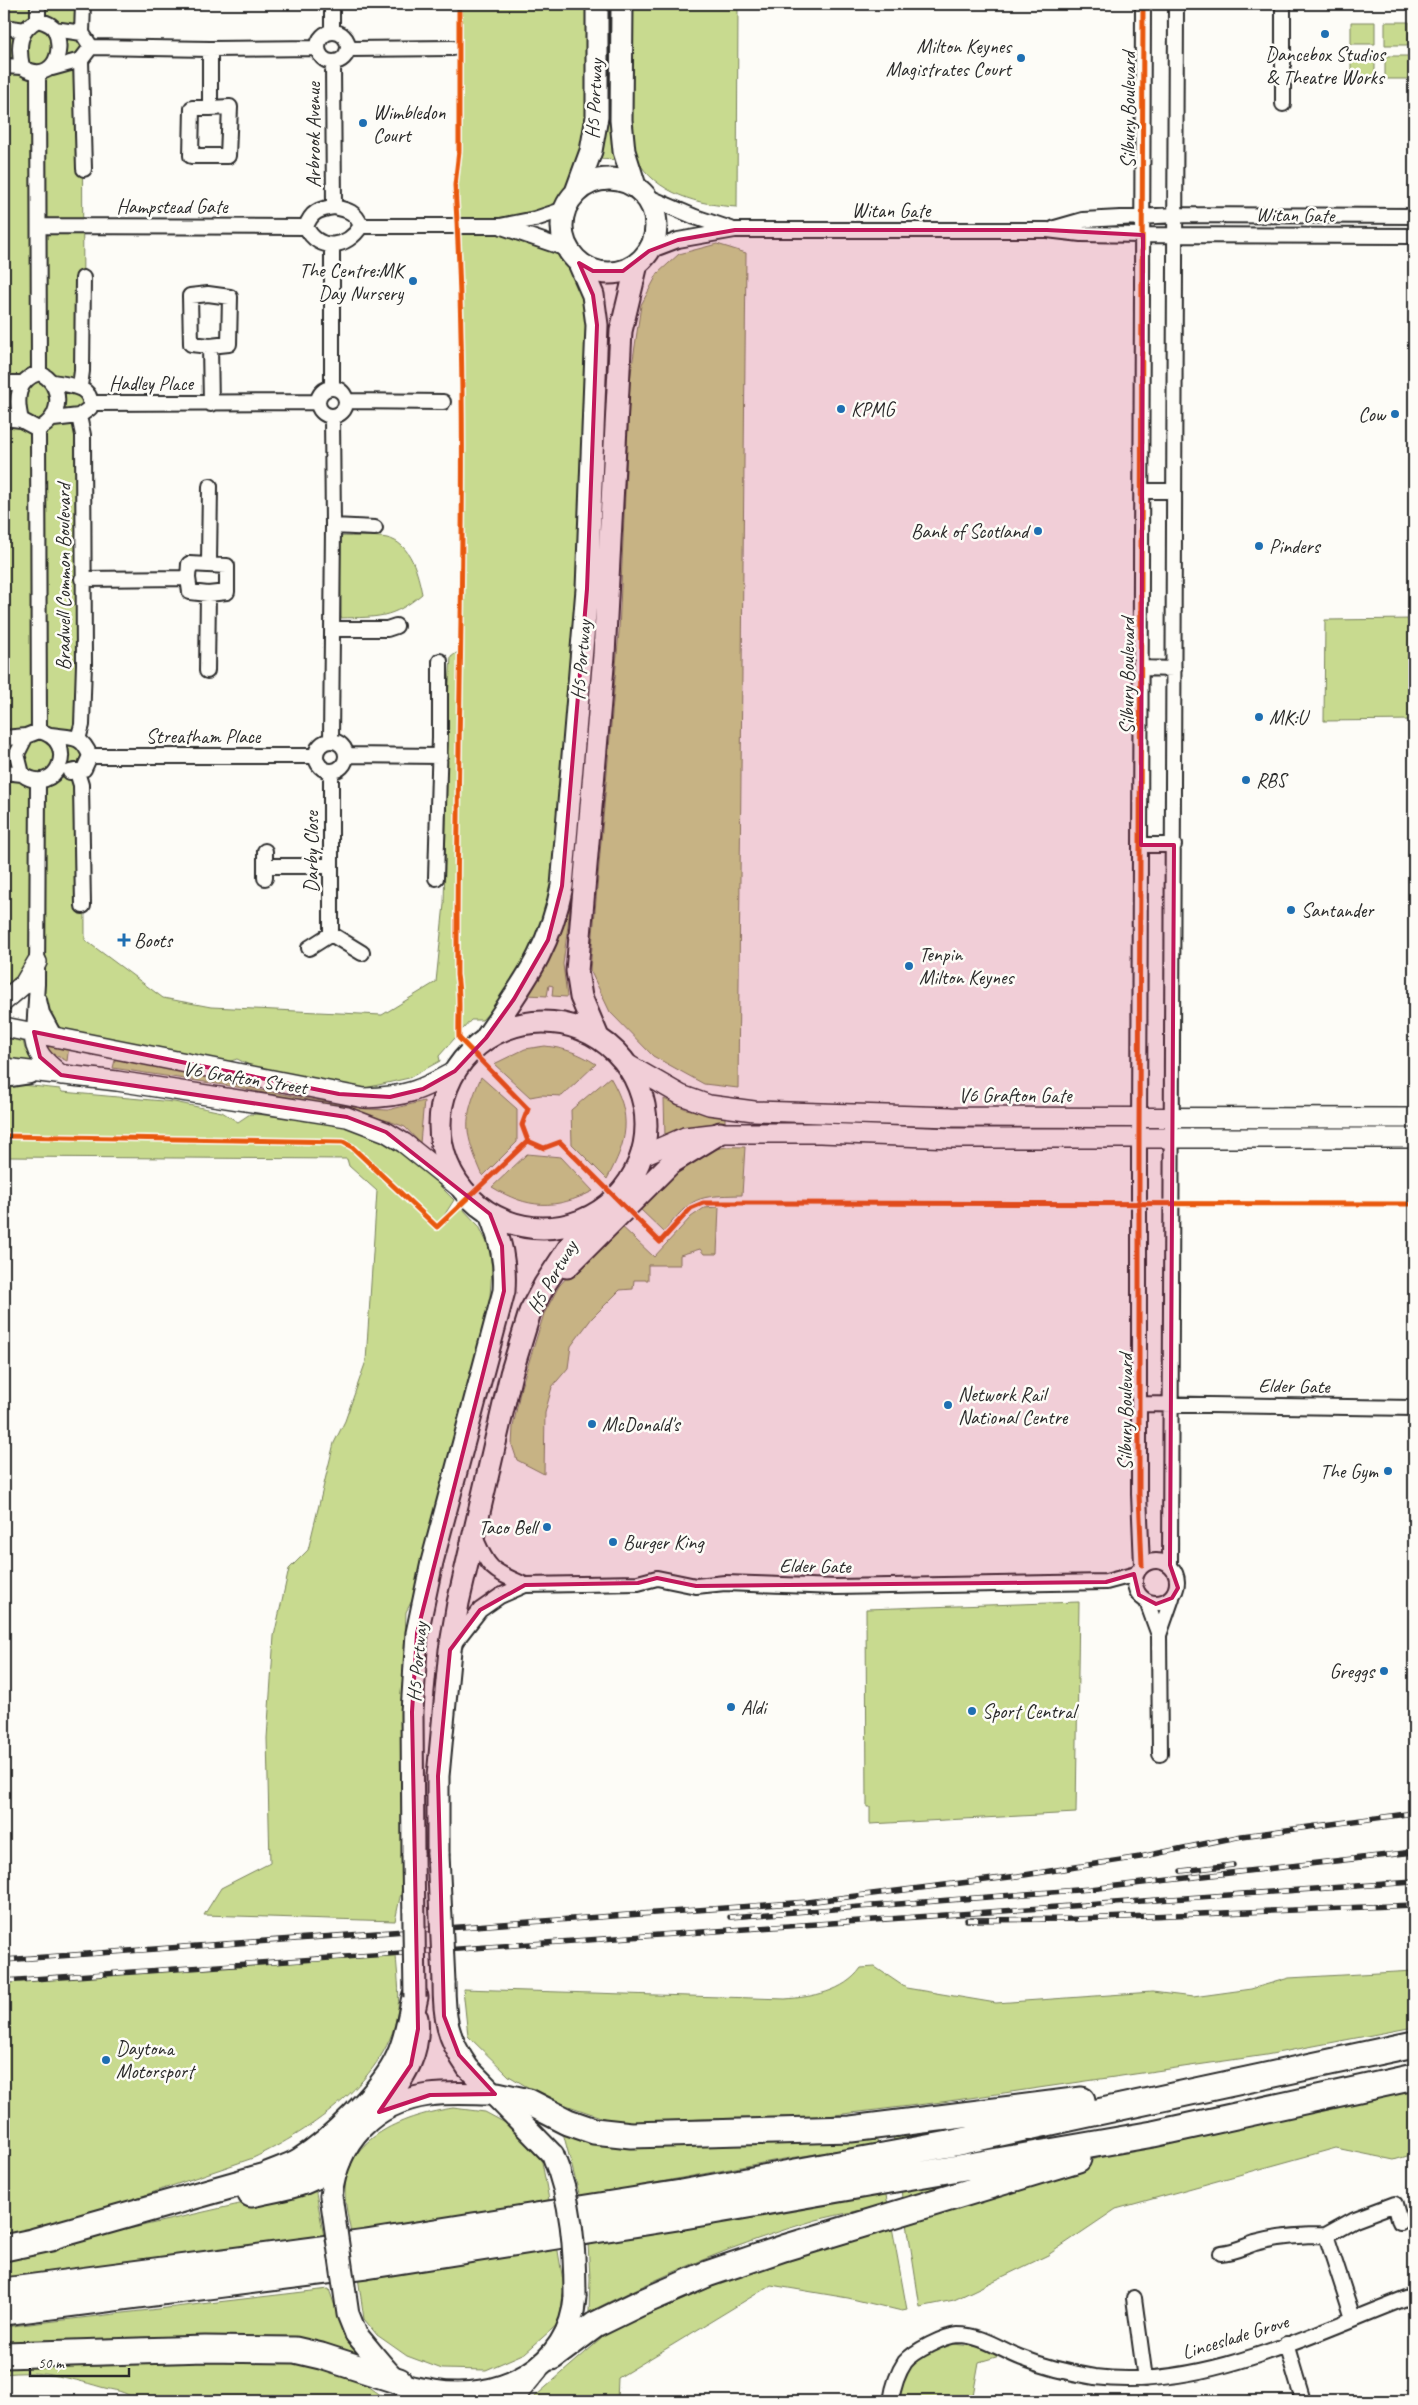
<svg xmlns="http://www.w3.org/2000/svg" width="1418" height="2405" font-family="Caveat,sans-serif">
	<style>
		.green { fill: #c8da8f; stroke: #7a825d }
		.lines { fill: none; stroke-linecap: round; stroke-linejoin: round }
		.street-casing { stroke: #2b2b2b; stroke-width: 18 }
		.secondary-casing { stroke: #2b2b2b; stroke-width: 22 }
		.primary-casing { stroke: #2b2b2b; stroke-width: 25 }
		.highway-casing { stroke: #2b2b2b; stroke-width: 29 }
		.street { stroke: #fdfcf7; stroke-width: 14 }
		.secondary { stroke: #fdfcf7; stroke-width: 19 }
		.primary { stroke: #fdfcf7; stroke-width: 21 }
		.highway { stroke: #fdfcf7; stroke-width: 25 }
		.rail-casing { stroke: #2b2b2b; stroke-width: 5.5 }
		.rail { stroke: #fdfcf7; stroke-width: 4; stroke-dasharray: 11; stroke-linecap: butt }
		.primary-bridge-casing { stroke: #2b2b2b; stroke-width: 25; stroke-linecap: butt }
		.primary-bridge { stroke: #fdfcf7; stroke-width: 21 }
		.cycleway-casing { stroke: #fdfcf7; stroke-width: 8 }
		.cycleway { stroke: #e8590c; stroke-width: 5 }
		.marked { fill: #c2185b; fill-opacity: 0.2; stroke: #c2185b; stroke-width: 4; stroke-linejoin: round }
		.poi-dot { fill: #1f6fb2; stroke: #fdfcf7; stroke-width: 2 }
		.labels { text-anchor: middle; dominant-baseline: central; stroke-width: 5; stroke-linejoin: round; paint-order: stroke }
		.poi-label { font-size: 20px; fill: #2b2b2b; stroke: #fdfcf7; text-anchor: start }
		.street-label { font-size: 20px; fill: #2b2b2b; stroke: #fdfcf7 }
	</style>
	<rect width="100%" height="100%" fill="#fdfcf7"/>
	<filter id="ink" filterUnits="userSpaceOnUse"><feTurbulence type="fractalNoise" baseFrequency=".02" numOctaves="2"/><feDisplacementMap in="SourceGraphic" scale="10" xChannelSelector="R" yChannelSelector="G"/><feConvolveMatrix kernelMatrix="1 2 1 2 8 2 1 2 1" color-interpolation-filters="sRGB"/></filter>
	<g filter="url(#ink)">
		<path class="green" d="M 4,4 L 82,4 L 85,940 L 163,998 L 211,1007 L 382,1015 L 436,982 L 444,904 L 447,781 L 443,769 L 451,657 L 459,651 L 462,402 L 455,185 L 459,151 L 459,4 L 597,4 L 597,117 L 576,192 L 565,209 L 501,226 L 567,249 L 573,257 L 597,325 L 555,887 L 539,938 L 507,993 L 482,1020 L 471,1020 L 439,1056 L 440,1061 L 409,1078 L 339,1094 L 287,1083 L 237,1059 L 209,1068 L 67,1039 L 46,1007 L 43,985 L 4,1001 Z
			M 604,4 L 614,4 L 618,160 L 598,159 Z
			M 628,4 L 738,4 L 737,207 C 699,205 656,194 636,158 C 621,132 628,38 628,4 Z
			M 1351,22 L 1375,22 L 1375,44 L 1351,44 Z
			M 1385,22 L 1409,22 L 1409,45 L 1385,45 Z
			M 1351,56 L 1375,57 L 1375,79 L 1351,79 Z
			M 1385,56 L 1409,56 L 1409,79 L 1385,79 Z
			M 717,244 L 746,253 L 738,1088 L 704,1084 L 653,1056 L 610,1012 L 590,970 L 619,632 L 630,380 L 641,305 L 658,273 L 679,254 Z
			M 340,536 C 355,537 372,535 387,538 C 411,543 418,574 422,594 C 392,619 378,617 341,618 Z
			M 1414,619 L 1414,720 L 1324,721 L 1325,620 Z
			M 566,901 L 571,902 L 563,964 L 567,997 L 552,996 L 553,986 L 549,985 L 547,996 L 527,995 Z
			M 4,1034 L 22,1037 L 25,1049 L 36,1063 L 4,1058 Z
			M 43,1042 L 69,1046 L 67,1061 L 49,1052 Z
			M 545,1046 C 564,1048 579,1053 596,1064 L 562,1096 L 541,1095 L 530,1097 L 494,1064 L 525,1049 Z
			M 116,1056 L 265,1091 L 366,1109 L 388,1110 L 424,1101 L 420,1143 L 405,1127 L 389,1121 L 237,1087 L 113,1068 Z
			M 481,1077 L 517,1109 L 517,1142 L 483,1176 C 464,1132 462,1122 481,1077 Z
			M 610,1077 C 633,1116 628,1140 607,1179 L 572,1144 L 571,1110 Z
			M 4,1083 L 60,1089 L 62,1092 L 174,1102 L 222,1112 L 238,1122 L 250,1114 L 269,1115 L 294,1109 L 386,1132 L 454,1200 L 438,1225 L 461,1207 L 479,1226 L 489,1247 L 492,1268 L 485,1367 L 432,1562 L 406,1612 L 402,1712 L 403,1883 L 395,1921 L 204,1915 L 221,1888 L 270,1863 L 267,1738 L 274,1636 L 289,1569 L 308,1550 L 334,1443 L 345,1421 L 366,1361 L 377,1191 L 349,1166 L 347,1159 L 4,1157 Z
			M 664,1099 L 686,1109 L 725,1117 L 725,1122 L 683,1129 L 665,1137 Z
			M 745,1147 L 742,1195 C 697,1196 692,1196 664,1232 L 639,1208 C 663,1185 687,1153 721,1148 C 729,1146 737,1147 745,1147 Z
			M 527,1154 L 561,1157 L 593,1191 C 555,1210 528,1209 492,1187 Z
			M 719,1207 L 717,1254 L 704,1254 L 700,1249 L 680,1255 L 680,1265 L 648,1265 L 648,1280 L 634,1280 L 633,1289 L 620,1290 L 592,1318 L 571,1346 L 568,1368 L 552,1387 L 545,1413 L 544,1474 L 517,1460 L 512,1445 L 513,1427 L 521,1387 L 544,1314 L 559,1286 L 617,1222 L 654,1257 L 691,1217 L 704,1208 Z
			M 1079,1602 L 1076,1813 L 870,1824 L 870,1807 L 867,1807 L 866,1609 Z
			M 396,1955 C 397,1972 400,1991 398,2008 C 391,2077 309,2132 253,2158 L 52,2227 L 4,2238 L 4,1981 Z
			M 875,1967 L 906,1988 L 996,2003 L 1152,1992 L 1193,1997 L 1251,1989 L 1289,1978 L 1414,1971 L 1414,2027 L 1266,2055 L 942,2102 L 827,2116 L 702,2119 L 621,2124 L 546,2098 L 509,2076 L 468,2036 L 463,1989 L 785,1999 C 812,1997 844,1992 861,1968 Z
			M 1414,2085 L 1414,2154 L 1394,2160 L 1336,2148 L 1116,2209 L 1048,2255 L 954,2300 L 920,2307 L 906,2217 L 1032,2176 L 1127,2150 Z
			M 453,2108 L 485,2112 L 513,2127 L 529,2143 L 542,2162 L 549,2200 L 351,2234 C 349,2221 345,2206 345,2192 C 345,2135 408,2115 453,2108 Z
			M 991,2124 L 894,2141 L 892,2130 Z
			M 562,2129 L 874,2132 L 878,2144 L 778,2160 L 580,2197 Z
			M 985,2170 L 902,2199 L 901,2187 Z
			M 315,2187 L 324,2237 L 4,2278 L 4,2257 Z
			M 885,2191 L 888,2204 C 864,2210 840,2214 816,2220 C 738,2243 662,2275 589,2312 L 590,2278 L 588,2244 Z
			M 892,2227 L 907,2310 L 902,2311 L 848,2298 L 771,2285 L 618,2378 L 617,2401 L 530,2401 L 610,2331 L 772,2261 Z
			M 557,2245 L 564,2287 L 559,2323 L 525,2353 L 486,2370 L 442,2369 L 407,2356 L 377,2335 L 364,2319 L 358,2277 Z
			M 329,2289 L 340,2321 L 358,2354 L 306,2340 L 114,2339 L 4,2342 L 4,2327 Z
			M 953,2344 L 991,2348 L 1003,2355 L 979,2362 L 972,2401 L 898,2401 C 902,2367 921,2351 953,2344 Z
			M 94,2359 L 315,2363 L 360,2381 L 388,2401 L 136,2401 C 125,2390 115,2391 101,2387 C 67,2377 39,2370 4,2374 L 4,2362 Z"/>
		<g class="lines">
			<g class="street-casing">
				<path id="street" d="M 38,20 C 44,22 52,24 55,30 C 66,55 50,84 22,67 C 18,47 18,30 38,20 Z
					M 38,20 L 38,4
					M 4,27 L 25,30
					M318 47a15 15 0 1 1 30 0a15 15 0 1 1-30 0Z
					M 332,32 L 332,4
					M 82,33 L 83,4
					M 91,47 L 210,49 L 317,48
					M 349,49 L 453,48
					M 81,60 L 84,169
					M 333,63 L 334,207
					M 4,66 L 22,67
					M 52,68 L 81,60 L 91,47 L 82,33 L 54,29
					M 38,73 L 39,373
					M 1283,104 L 1283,4
					M 210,108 L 192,108 L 191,156 L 228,156 L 230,107 L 210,108 L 210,49
					M 646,196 L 695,217 L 731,229
					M 334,207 C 348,210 356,212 361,226 C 347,248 319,253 306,227 C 311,212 319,209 334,207 Z
					M 39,226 L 306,227
					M 361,226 L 500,226 L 535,219 L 565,209
					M 502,227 L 567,249
					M 1055,228 L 1083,220 L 1176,215 L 1414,216
					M 649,251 L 678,240 L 735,230 L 1047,230 L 1081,234 L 1143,235 L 1414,236
					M 210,346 L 229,344 L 230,297 L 208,294 L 190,296 L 191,344 L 210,346 L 211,404
					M 39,373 C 64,383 63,419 38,429 L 21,420 C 16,400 16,380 39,373 Z
					M 4,383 L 22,383
					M 80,386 L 82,371 L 83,278
					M318 402a14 14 0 1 1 28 0a14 14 0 1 1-28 0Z
					M 332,388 L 332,245
					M 346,401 L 443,402
					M 91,403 L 318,402
					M 4,418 L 21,420
					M 53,419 L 79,416 L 90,408 C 94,386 69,385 53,382
					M 38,429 L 39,731
					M 1141,491 L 1173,491
					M 333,526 L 375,528
					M 209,563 L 210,486
					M 82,579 L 188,578 L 189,564 L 227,566 L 227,592 L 208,594 L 190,592 L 188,578
					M 332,629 L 387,629 L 396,626
					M 1141,668 L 1174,669
					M 207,671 L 208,594
					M 39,731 C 81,741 56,799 22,774 L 17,754 L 26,736 Z
					M 50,735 C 70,738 82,734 90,756 L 84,769 L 70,772
					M 4,738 L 26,736
					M 78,739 L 82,725 L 84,664 L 83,435 L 79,416
					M 331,740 L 333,526 L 332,416
					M316 756a15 15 0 1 1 30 0a15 15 0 1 1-30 0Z
					M 346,755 L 440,756
					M 90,756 L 316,756
					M 4,772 L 22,774
					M 77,772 L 81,785 L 83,906
					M 1141,845 L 1174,845
					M 265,866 L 331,866
					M 265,878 L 265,851
					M 436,878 L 440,737 L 440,661
					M 331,934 L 331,771
					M 309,948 L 331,934 L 362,953
					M 39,1000 L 42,1013 L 55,1037
					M 34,1032 L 37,984 L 38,781
					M 4,1080 L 30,1076
					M 1140,1404 L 1414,1408
					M 474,1535 C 490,1570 489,1569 525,1585
					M1135 1582a21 21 0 1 1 42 0a21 21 0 1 1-42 0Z
					M 1142,1565 L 1139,1494 L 1139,1138 L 1143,4
					M 1170,1565 L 1176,4
					M 1147,1602 L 1159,1635
					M 455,1642 L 480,1610 L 500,1596 L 525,1585 L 638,1583 L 657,1578 L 696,1586 L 725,1583 L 836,1587 L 1106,1582 L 1136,1574
					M 1160,1754 L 1159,1635 L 1172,1598
					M 1221,2253 C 1234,2252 1243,2247 1255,2243 C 1279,2236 1302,2235 1326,2235
					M 1134,2298 L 1145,2379
					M 1353,2318 L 1326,2235 L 1355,2219 L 1395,2204 L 1400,2222
					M 1286,2344 L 1303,2401
					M 891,2401 C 893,2388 897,2374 905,2362 C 914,2351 944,2336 958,2335 C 982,2335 1001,2350 1022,2358 C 1045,2367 1070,2373 1095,2377 C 1203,2391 1315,2332 1414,2295"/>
			</g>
			<g class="secondary-casing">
				<path id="secondary" d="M 4,1001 L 24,984 L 37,962
					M 4,1027 L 364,1098 C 405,1097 420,1091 455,1071
					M 34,1032 C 34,1054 45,1062 61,1075
					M 627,1064 L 681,1095 L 709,1105 L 754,1111 L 952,1117 L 1414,1118
					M 4,1068 L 117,1081 L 347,1117 L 386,1132 L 404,1143 L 459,1187
					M 641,1156 L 685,1137 L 720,1133 L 820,1133 L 953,1138 L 1414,1138
					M 512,2401 L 538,2370"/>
			</g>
			<g class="primary-casing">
				<path id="primary" d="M 622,4 L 621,120 L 624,151 L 635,186
					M562 226a47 47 0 1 1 94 0a47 47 0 1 1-94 0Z
					M 576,192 L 591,151 L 597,117 L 597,4
					M440 1125a103 103 0 1 1 206 0a103 103 0 1 1-206 0Z
					M 598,1037 L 581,997 L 577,971 L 604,655 L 621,331 L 637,264
					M 486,1038 C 522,984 549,953 562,886 L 587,589 L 597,325 L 593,295 L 579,263
					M 567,1267 L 671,1163 L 720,1133
					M 438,1854 L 438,1776 L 450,1650 L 458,1603 L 511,1374 L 530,1312 L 545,1284 L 589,1217
					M 413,1855 L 412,1712 L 417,1633 L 432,1562 L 504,1291 C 506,1260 501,1243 490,1214
					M 444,1982 C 444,2018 447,2038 468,2068 L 553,2155
					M 379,2112 C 401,2080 421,2058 417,2018
					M 331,2196 C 338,2140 373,2103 429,2095 C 450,2092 473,2094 495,2094
					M 356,2334 C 367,2346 388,2375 400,2383 C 409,2388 423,2389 434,2391 C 498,2402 570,2368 575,2297"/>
			</g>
			<g class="highway-casing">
				<path id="highway" d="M 497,2095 L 529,2102 L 568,2122 L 594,2131 L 631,2135 L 851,2129 L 1082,2100
					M 251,2194 C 287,2186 310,2185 338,2160
					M 35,2241 L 265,2176 C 276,2171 290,2167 300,2161 C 331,2141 379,2095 396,2063 C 407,2043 410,2019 415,1997
					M 4,2248 L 51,2238
					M 4,2291 L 366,2243 L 681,2193 L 949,2144 L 1414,2044
					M 4,2312 L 366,2266 L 684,2216 L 1153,2134 L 1414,2077
					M 4,2355 L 205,2349 L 295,2350 L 321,2356 L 399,2381
					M 552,2357 L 595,2325 L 638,2304 L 707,2274 L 784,2248 L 1078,2159"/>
			</g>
			<use href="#street" class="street"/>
			<use href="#secondary" class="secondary"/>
			<use href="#primary" class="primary"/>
			<use href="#highway" class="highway"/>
			<g class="rail-casing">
				<path id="rail" d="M 1181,1871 L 1233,1865
					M 730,1917 L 1090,1889 L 1414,1852
					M 967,1920 L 1077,1919 L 1414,1905
					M 4,1960 L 807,1902 L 1018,1876 L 1140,1857 L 1242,1836 L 1414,1813
					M 4,1981 L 1414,1882"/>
			</g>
			<use href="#rail" class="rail"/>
			<g class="primary-bridge-casing">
				<path id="primary-bridge" d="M 438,1854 L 444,1982
					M 413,1855 L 415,1997
					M 553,2155 C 572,2201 575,2249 575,2297
					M 331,2196 L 348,2314 L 356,2334"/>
			</g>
			<use href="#primary-bridge" class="primary-bridge"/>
			<g class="cycleway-casing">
				<path id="cycleway" d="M 459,4 L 459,151 L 455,185 C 471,448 456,712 457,975 C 461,997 458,1017 459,1038 L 528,1109 L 522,1125 L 528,1141 L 544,1148 L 560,1142 L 660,1242 L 691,1208 L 703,1203 L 1414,1204
					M 4,1136 L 343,1142 L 352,1147 L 437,1227 L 528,1141
					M 1142,1565 L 1139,1494 L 1139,1138 L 1143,4"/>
			</g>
			<use href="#cycleway" class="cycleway"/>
		</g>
	</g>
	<path class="marked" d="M 735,230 L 1047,230 L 1143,235 L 1141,845 L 1174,845 L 1170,1565 L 1178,1588 L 1172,1598 L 1156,1604 L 1139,1595 L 1134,1574 L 1106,1582 L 696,1586 L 657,1578 L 638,1583 L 525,1585 L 480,1610 L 450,1650 L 438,1776 L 444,2016 L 459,2055 L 495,2094 L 430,2095 L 379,2112 L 411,2065 L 418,2029 L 412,1712 L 417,1633 L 504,1291 L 502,1246 L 490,1214 L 386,1132 L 347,1117 L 61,1075 L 40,1057 L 34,1032 L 339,1094 L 390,1097 L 423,1089 L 455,1071 L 486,1038 L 514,999 L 548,940 L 562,886 L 587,589 L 597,325 L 593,295 L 579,263 L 593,271 L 623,271 L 649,251 L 678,240 Z"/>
	<g class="poi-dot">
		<circle cx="1325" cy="34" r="5"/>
		<circle cx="1021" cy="58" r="5"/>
		<circle cx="363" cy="123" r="5"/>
		<circle cx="413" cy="281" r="5"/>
		<circle cx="841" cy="409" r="5"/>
		<circle cx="1395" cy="414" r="5"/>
		<circle cx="1038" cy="531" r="5"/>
		<circle cx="1259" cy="546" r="5"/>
		<circle cx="1259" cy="717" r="5"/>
		<circle cx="1246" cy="780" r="5"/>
		<circle cx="1291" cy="910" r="5"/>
		<path d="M121.5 932.5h5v5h5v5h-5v5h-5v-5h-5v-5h5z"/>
		<circle cx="909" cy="966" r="5"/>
		<circle cx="948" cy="1405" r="5"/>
		<circle cx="592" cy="1424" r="5"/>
		<circle cx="1388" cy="1471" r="5"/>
		<circle cx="547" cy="1527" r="5"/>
		<circle cx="613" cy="1542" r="5"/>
		<circle cx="1384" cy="1671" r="5"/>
		<circle cx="731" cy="1707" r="5"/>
		<circle cx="972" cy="1711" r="5"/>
		<circle cx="106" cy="2060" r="5"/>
	</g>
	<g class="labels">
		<g class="poi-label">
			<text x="1011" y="46" text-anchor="end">Milton Keynes<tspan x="1011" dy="23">Magistrates Court</tspan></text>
			<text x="1325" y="54" text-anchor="middle">Dancebox Studios<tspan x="1325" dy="23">&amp; Theatre Works</tspan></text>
			<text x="373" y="112">Wimbledon<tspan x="373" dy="23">Court</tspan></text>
			<text x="403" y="270" text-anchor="end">The Centre:MK<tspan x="403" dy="23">Day Nursery</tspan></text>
			<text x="851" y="409">KPMG</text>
			<text x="1385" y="414" text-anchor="end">Cow</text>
			<text x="1028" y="531" text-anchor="end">Bank of Scotland</text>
			<text x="1269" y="546">Pinders</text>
			<text x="1269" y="717">MK:U</text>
			<text x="1256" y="780">RBS</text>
			<text x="1301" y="910">Santander</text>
			<text x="134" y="940">Boots</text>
			<text x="919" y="954">Tenpin<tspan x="919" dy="23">Milton Keynes</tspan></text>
			<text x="958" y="1394">Network Rail<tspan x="958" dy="23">National Centre</tspan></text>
			<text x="602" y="1424">McDonald's</text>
			<text x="1378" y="1471" text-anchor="end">The Gym</text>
			<text x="537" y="1527" text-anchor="end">Taco Bell</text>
			<text x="623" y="1542">Burger King</text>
			<text x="1374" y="1671" text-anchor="end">Greggs</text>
			<text x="741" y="1707">Aldi</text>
			<text x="982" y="1711">Sport Central</text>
			<text x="116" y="2048">Daytona<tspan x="116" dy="23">Motorsport</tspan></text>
		</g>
		<g class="street-label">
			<text transform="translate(594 99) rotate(-87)">H5 Portway</text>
			<text transform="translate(1128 110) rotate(-90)">Silbury Boulevard</text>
			<text transform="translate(313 135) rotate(-90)">Arbrook Avenue</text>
			<text x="172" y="206">Hampstead Gate</text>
			<text x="891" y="210">Witan Gate</text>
			<text transform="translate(1295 215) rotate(1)">Witan Gate</text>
			<text x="151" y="383">Hadley Place</text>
			<text transform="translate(63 577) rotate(-90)">Bradwell Common Boulevard</text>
			<text transform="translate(581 660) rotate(-85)">H5 Portway</text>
			<text transform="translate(1127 676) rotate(-90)">Silbury Boulevard</text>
			<text x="203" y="736">Streatham Place</text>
			<text transform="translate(311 852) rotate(-90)">Darby Close</text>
			<text transform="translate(245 1078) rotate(9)">V6 Grafton Street</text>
			<text x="1015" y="1095">V6 Grafton Gate</text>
			<text transform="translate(552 1277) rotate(-60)">H5 Portway</text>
			<text transform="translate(1294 1386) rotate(1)">Elder Gate</text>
			<text transform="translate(1125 1412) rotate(-90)">Silbury Boulevard</text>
			<text transform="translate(815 1566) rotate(1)">Elder Gate</text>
			<text transform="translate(417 1662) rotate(-85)">H5 Portway</text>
			<text transform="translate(1235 2337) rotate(-17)">Linceslade Grove</text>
		</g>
	</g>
	<rect width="1418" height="2405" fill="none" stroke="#fdfcf7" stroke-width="20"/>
	<rect x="10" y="10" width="1398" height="2385" fill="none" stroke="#2b2b2b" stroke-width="2" filter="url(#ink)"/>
	<path d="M30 2368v8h99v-8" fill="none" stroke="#2b2b2b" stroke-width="2.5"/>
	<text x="38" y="2368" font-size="15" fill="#2b2b2b" stroke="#fdfcf7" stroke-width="4" paint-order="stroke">50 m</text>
</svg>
